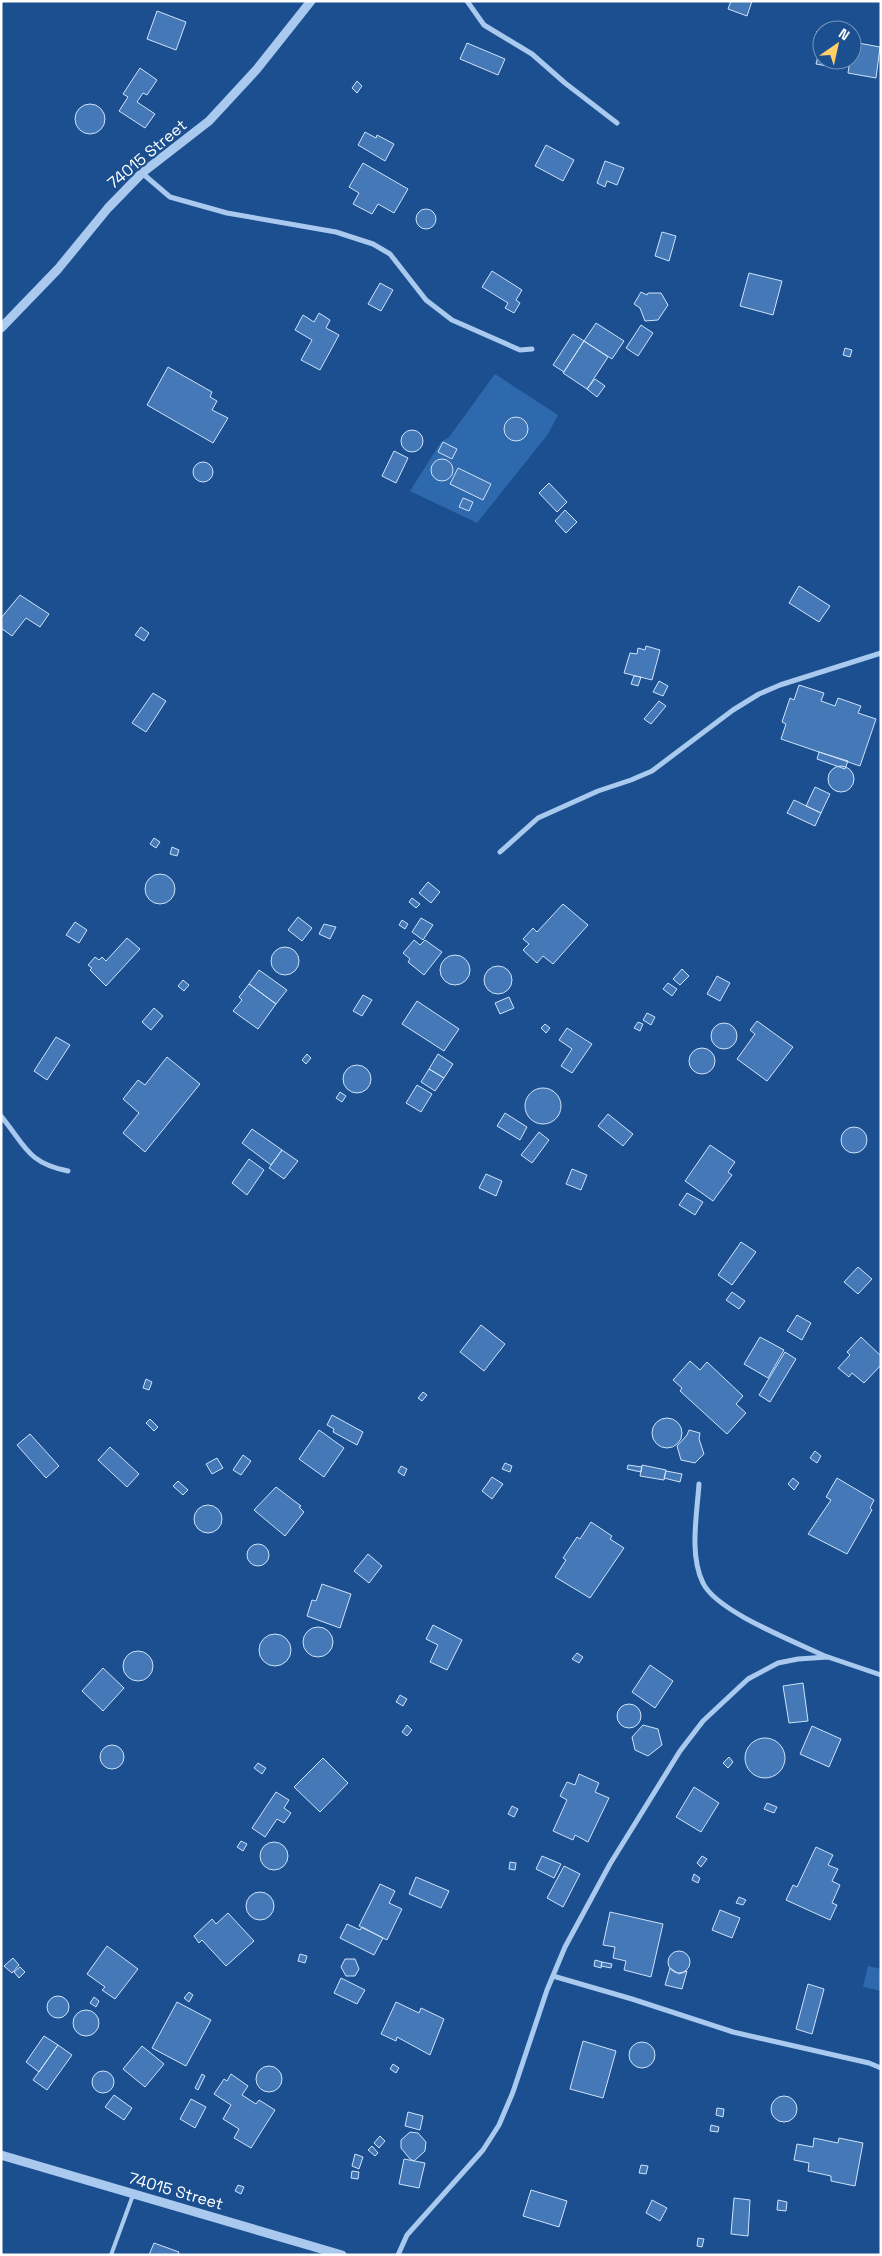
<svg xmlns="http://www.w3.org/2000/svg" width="882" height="2256" font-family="'Space Grotesk',sans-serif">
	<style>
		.green { fill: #2e69ad }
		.building { fill: #4478b7; stroke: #cfe3fa }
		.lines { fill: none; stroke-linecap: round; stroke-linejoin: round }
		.service { stroke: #a9c9ee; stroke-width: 4 }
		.minor { stroke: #a9c9ee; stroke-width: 5 }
		.tertiary { stroke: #a9c9ee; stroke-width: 9 }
		.labels { text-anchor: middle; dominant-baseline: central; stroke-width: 4.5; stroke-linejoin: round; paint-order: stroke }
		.street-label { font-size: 16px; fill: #fff; stroke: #1b4f8f }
	</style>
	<rect width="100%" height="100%" fill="#1b4f8f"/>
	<path class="green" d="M 495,374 L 558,415 L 548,434 L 477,523 L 410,491 L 441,442 L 449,437 Z
		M 868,1966 L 881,1969 L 881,1991 L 863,1987 Z"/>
	<path class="building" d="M 731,1 L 752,1 L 747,16 L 728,9 Z
		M 157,11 L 186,22 L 176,50 L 147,39 Z
		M 817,31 L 822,33 L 822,40 L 815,38 Z
		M 853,42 L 880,47 L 876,78 L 848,73 L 850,60 L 852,60 Z
		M 467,43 L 505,59 L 498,75 L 460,59 Z
		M 819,52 L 822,53 L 822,60 L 828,60 L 827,66 L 816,64 Z
		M 140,68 L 157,80 L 147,95 L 143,93 L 137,102 L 155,114 L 145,128 L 119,111 L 128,97 L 123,94 Z
		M 357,81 L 362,86 L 357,93 L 352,88 Z
		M75 119a15 15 0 1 1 30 0a15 15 0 1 1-30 0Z
		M 365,132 L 376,138 L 377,135 L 394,144 L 385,161 L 358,145 Z
		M 546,145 L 574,160 L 563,181 L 535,166 Z
		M 605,161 L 624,168 L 617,185 L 607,181 L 605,187 L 597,183 Z
		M 363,163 L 408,189 L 394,213 L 378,204 L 372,214 L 353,204 L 359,193 L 349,187 Z
		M416 219a10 10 0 1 1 20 0a10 10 0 1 1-20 0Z
		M 662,232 L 676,236 L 669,261 L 655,256 Z
		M 492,271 L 522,290 L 516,300 L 520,303 L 514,313 L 505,308 L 508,303 L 482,287 Z
		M 749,273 L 782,281 L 773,315 L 740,306 Z
		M 380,283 L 393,290 L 381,311 L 368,304 Z
		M 641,292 L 647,295 L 648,293 L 661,293 L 668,305 L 658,320 L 645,321 L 640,308 L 634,304 Z
		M 319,313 L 330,320 L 326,328 L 339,335 L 320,370 L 301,360 L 312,340 L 295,330 L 303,315 L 314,322 Z
		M 596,323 L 624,341 L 612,359 L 584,341 Z
		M 641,325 L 653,333 L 638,356 L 626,348 Z
		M 573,334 L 584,341 L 564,372 L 553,365 Z
		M 584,341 L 608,357 L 587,389 L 563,373 Z
		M 845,348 L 852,350 L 850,357 L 843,355 Z
		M 168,367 L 212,392 L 210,397 L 217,401 L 212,410 L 228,418 L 213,443 L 147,405 Z
		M 595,379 L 605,386 L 597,397 L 587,389 Z
		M504 429a12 12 0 1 1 24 0a12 12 0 1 1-24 0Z
		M401 441a11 11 0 1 1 22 0a11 11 0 1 1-22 0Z
		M 443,442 L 457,449 L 452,459 L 438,452 Z
		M 394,451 L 408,458 L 396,483 L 382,476 Z
		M431 470a11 11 0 1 1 22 0a11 11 0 1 1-22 0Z
		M193 472a10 10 0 1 1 20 0a10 10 0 1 1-20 0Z
		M 458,468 L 491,484 L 483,500 L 450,484 Z
		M 549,483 L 567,502 L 557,512 L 539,493 Z
		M 463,498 L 473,502 L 469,511 L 459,507 Z
		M 565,510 L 577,522 L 566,533 L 555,521 Z
		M 799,586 L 830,606 L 819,622 L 789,603 Z
		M 20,595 L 49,614 L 40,627 L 26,618 L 12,636 L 1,628 L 1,618 Z
		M 141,627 L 149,633 L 144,641 L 135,635 Z
		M 646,646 L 660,650 L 652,680 L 624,673 L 630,653 L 637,654 L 638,648 L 645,650 Z
		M 634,676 L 641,677 L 638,686 L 631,684 Z
		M 659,681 L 668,686 L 663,696 L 653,692 Z
		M 799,685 L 824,693 L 821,701 L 835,706 L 838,698 L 861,706 L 858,713 L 876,719 L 860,766 L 781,739 L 786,724 L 782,722 L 790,698 L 794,700 Z
		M 153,693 L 166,701 L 146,732 L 132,723 Z
		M 659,701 L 666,706 L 651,724 L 644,719 Z
		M 819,752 L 848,761 L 845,769 L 817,759 Z
		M828 779a13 13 0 1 1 26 0a13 13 0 1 1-26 0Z
		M 815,787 L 830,794 L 821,813 L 806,806 Z
		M 794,800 L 821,813 L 815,826 L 787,813 Z
		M 154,838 L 160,842 L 156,848 L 150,844 Z
		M 172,847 L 179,850 L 177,856 L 170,854 Z
		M145 889a15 15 0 1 1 30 0a15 15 0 1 1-30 0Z
		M 428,882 L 440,892 L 431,903 L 419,893 Z
		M 412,898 L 420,904 L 416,908 L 409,902 Z
		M 563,904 L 588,925 L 553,964 L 543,956 L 537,963 L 523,950 L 529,944 L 523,939 L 533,928 L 537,932 Z
		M 298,917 L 312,928 L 302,941 L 288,930 Z
		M 421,918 L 433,925 L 423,940 L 412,932 Z
		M 402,920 L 408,924 L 405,929 L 399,925 Z
		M 75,922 L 87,930 L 79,943 L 66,935 Z
		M 324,924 L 336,927 L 330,939 L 319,934 Z
		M 127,938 L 140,949 L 106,986 L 90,970 L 92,968 L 88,965 L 95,957 L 99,960 L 102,957 L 106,961 Z
		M 414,940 L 420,945 L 425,940 L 442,952 L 424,975 L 408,962 L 410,959 L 403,953 Z
		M271 961a14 14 0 1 1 28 0a14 14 0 1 1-28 0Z
		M440 970a15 15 0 1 1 30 0a15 15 0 1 1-30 0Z
		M484 980a14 14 0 1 1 28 0a14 14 0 1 1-28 0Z
		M 682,969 L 689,976 L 680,985 L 673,979 Z
		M 259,970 L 287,990 L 276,1004 L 249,984 Z
		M 717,976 L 730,983 L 720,1001 L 707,994 Z
		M 183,980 L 189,985 L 184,991 L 178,986 Z
		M 668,983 L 677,989 L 672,996 L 663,989 Z
		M 249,984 L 276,1004 L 258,1029 L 233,1011 L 242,1000 L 239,997 Z
		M 363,995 L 372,1000 L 362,1016 L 353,1011 Z
		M 509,997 L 514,1008 L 500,1014 L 495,1003 Z
		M 417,1001 L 459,1029 L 444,1051 L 402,1024 Z
		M 154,1008 L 163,1016 L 151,1030 L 142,1022 Z
		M 647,1013 L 655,1017 L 651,1025 L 643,1020 Z
		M 757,1021 L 793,1047 L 767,1081 L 737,1059 L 755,1034 L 750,1030 Z
		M 638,1022 L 643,1024 L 640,1031 L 634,1028 Z
		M711 1036a13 13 0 1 1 26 0a13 13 0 1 1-26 0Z
		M 545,1024 L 550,1028 L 546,1033 L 541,1028 Z
		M 567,1028 L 592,1044 L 572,1073 L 561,1066 L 572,1049 L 559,1040 Z
		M 56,1037 L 70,1045 L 47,1080 L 34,1071 Z
		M689 1061a13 13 0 1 1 26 0a13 13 0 1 1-26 0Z
		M 307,1054 L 311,1058 L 306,1064 L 302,1060 Z
		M 438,1054 L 453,1064 L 444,1078 L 429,1069 Z
		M 167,1057 L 200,1084 L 145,1152 L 123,1133 L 139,1113 L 123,1099 L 138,1080 L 145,1085 Z
		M343 1079a14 14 0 1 1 28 0a14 14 0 1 1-28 0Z
		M 429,1069 L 444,1078 L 435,1091 L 421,1082 Z
		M 417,1085 L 432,1094 L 421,1112 L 406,1103 Z
		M525 1106a18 18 0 1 1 36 0a18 18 0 1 1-36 0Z
		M 340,1092 L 346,1096 L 342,1102 L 336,1098 Z
		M 505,1113 L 527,1127 L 520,1140 L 497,1126 Z
		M 608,1114 L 633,1134 L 623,1146 L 598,1126 Z
		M841 1140a13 13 0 1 1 26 0a13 13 0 1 1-26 0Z
		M 252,1129 L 282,1150 L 271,1165 L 242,1143 Z
		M 539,1132 L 549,1140 L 532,1163 L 521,1155 Z
		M 710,1145 L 735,1162 L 728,1172 L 732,1175 L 713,1201 L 685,1181 Z
		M 282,1150 L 298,1161 L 284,1179 L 269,1168 Z
		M 249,1159 L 264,1170 L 247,1195 L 232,1183 Z
		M 572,1169 L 587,1175 L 581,1190 L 566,1184 Z
		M 486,1174 L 502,1181 L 496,1196 L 479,1188 Z
		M 687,1193 L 703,1202 L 695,1215 L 679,1205 Z
		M 741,1242 L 756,1252 L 732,1285 L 718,1275 Z
		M 858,1267 L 872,1279 L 858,1294 L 844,1282 Z
		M 732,1292 L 745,1301 L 739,1309 L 726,1300 Z
		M 797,1315 L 811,1323 L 802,1340 L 787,1331 Z
		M 481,1325 L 505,1344 L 484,1371 L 460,1352 Z
		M 760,1337 L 784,1350 L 768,1378 L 744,1364 Z
		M 861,1337 L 881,1356 L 881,1365 L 864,1383 L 852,1373 L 849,1377 L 838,1368 L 850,1355 L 847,1352 Z
		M 785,1352 L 796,1359 L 770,1402 L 759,1395 Z
		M 690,1361 L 700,1370 L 707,1362 L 743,1396 L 736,1404 L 746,1413 L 727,1434 L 680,1391 L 682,1388 L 673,1380 Z
		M 146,1379 L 152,1382 L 149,1390 L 143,1388 Z
		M 423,1392 L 427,1395 L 422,1401 L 418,1398 Z
		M 332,1415 L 363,1432 L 357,1445 L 333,1432 L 334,1429 L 327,1425 Z
		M652 1433a15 15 0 1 1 30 0a15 15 0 1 1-30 0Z
		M 150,1419 L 158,1427 L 154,1431 L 146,1423 Z
		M 319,1430 L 344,1448 L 324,1477 L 299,1459 Z
		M 689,1430 L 700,1433 L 699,1439 L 704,1454 L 695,1463 L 681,1460 L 677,1446 L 687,1435 Z
		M 30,1434 L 59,1466 L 46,1478 L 17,1445 Z
		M 110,1447 L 139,1474 L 127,1487 L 98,1460 Z
		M 815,1451 L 821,1456 L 817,1463 L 810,1458 Z
		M 243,1455 L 251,1461 L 241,1475 L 233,1470 Z
		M 217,1458 L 223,1468 L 212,1474 L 206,1464 Z
		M 505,1463 L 512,1466 L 510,1472 L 502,1469 Z
		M 628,1465 L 642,1467 L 641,1472 L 627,1469 Z
		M 642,1465 L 666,1470 L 664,1480 L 640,1476 Z
		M 401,1466 L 407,1469 L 404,1476 L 398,1472 Z
		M 666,1471 L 682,1474 L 680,1482 L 664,1478 Z
		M 492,1477 L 503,1484 L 492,1499 L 482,1491 Z
		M 793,1478 L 799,1483 L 794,1490 L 788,1484 Z
		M 837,1478 L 874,1500 L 870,1508 L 872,1510 L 847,1554 L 808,1534 L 831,1500 L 826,1497 Z
		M 178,1481 L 188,1490 L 183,1495 L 173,1486 Z
		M 276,1487 L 301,1506 L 299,1507 L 304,1512 L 285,1536 L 254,1510 Z
		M194 1519a14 14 0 1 1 28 0a14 14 0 1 1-28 0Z
		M 591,1522 L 612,1536 L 610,1539 L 624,1548 L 590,1598 L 555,1577 L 566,1560 L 563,1558 L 577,1537 L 580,1539 Z
		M247 1555a11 11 0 1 1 22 0a11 11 0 1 1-22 0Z
		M 368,1554 L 382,1566 L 369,1583 L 354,1571 Z
		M 322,1584 L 351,1594 L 340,1628 L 307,1616 L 312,1600 L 316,1601 Z
		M 433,1625 L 462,1640 L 447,1670 L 430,1662 L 438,1645 L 426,1639 Z
		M303 1642a15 15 0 1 1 30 0a15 15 0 1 1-30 0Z
		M259 1650a16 16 0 1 1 32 0a16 16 0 1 1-32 0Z
		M123 1666a15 15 0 1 1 30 0a15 15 0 1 1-30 0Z
		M 577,1653 L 583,1657 L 579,1663 L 572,1659 Z
		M 650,1665 L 673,1681 L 655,1708 L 632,1692 Z
		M 103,1668 L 124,1688 L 103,1711 L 82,1691 Z
		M 803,1683 L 808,1721 L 789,1723 L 783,1686 Z
		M 400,1695 L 407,1699 L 403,1706 L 396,1702 Z
		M617 1716a12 12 0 1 1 24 0a12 12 0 1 1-24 0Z
		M 407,1725 L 412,1730 L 407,1736 L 402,1732 Z
		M 643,1725 L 658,1729 L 662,1745 L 648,1756 L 635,1750 L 632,1737 Z
		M 812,1726 L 841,1739 L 829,1767 L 800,1754 Z
		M745 1758a20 20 0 1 1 40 0a20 20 0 1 1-40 0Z
		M100 1757a12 12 0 1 1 24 0a12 12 0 1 1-24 0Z
		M 729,1757 L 733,1762 L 728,1768 L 723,1763 Z
		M 323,1758 L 348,1783 L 320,1812 L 294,1787 Z
		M 258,1763 L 266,1768 L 262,1774 L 254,1768 Z
		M 579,1774 L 599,1783 L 595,1792 L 609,1798 L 588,1842 L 575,1835 L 573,1840 L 553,1831 L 567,1800 L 560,1796 L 567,1782 L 575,1785 Z
		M 694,1787 L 719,1803 L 701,1832 L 676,1817 Z
		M 276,1792 L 289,1800 L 284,1808 L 291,1813 L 284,1823 L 277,1819 L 265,1837 L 252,1828 Z
		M 767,1803 L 777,1807 L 774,1813 L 764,1809 Z
		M 512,1806 L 518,1809 L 514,1817 L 508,1814 Z
		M 241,1841 L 247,1844 L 243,1851 L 237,1847 Z
		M260 1856a14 14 0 1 1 28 0a14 14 0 1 1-28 0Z
		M 816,1847 L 833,1855 L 828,1865 L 838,1869 L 832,1881 L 840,1885 L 832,1903 L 837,1905 L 830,1920 L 786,1900 L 793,1885 L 797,1887 Z
		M 542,1856 L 561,1864 L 554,1878 L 536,1869 Z
		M 702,1856 L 707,1859 L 701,1867 L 697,1863 Z
		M 510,1862 L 516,1863 L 515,1870 L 509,1869 Z
		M 564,1866 L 580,1874 L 563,1907 L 547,1898 Z
		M 694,1874 L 700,1878 L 698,1883 L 692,1880 Z
		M 416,1877 L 449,1891 L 441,1908 L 409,1894 Z
		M 380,1884 L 395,1891 L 389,1903 L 402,1909 L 387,1940 L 359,1926 Z
		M246 1906a14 14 0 1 1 28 0a14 14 0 1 1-28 0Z
		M 739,1897 L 746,1900 L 743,1905 L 736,1903 Z
		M 720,1910 L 740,1918 L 732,1938 L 712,1930 Z
		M 610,1912 L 663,1924 L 651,1977 L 624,1970 L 626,1961 L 613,1958 L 615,1947 L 603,1945 Z
		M 228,1913 L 254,1941 L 226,1966 L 202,1940 L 199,1943 L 194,1936 L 212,1919 L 216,1924 Z
		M 347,1924 L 360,1930 L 362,1927 L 383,1938 L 374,1955 L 340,1938 Z
		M 107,1946 L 138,1969 L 115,1999 L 102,1990 L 105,1987 L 87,1974 Z
		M668 1962a11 11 0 1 1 22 0a11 11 0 1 1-22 0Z
		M 300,1954 L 307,1956 L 305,1963 L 298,1961 Z
		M 13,1958 L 19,1965 L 12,1973 L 4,1966 Z
		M 345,1959 L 355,1959 L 359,1969 L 355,1976 L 346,1976 L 341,1967 Z
		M 595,1960 L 602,1962 L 601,1968 L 594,1966 Z
		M 602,1962 L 612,1964 L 611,1968 L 601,1966 Z
		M 20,1967 L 25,1972 L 19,1978 L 14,1972 Z
		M 670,1968 L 679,1974 L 687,1971 L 682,1989 L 665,1985 Z
		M 341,1978 L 365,1990 L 357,2004 L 334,1993 Z
		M 808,1984 L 824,1989 L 812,2034 L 796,2029 Z
		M 189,1992 L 193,1995 L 189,2002 L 184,1998 Z
		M47 2007a11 11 0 1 1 22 0a11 11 0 1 1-22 0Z
		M 94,1997 L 99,2001 L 96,2007 L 90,2003 Z
		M 177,2002 L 211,2020 L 186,2066 L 152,2048 Z
		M 396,2002 L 419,2013 L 421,2008 L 444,2019 L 430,2055 L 397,2037 L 396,2041 L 381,2034 Z
		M73 2023a13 13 0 1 1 26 0a13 13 0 1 1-26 0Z
		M 44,2036 L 58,2045 L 39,2072 L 26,2062 Z
		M 583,2041 L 616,2051 L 603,2098 L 570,2089 Z
		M629 2055a13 13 0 1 1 26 0a13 13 0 1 1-26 0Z
		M 58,2045 L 72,2055 L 47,2090 L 33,2080 Z
		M 142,2046 L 164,2064 L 145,2087 L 123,2069 Z
		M 393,2064 L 399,2068 L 396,2073 L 390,2069 Z
		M256 2079a13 13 0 1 1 26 0a13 13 0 1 1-26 0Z
		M92 2082a11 11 0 1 1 22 0a11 11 0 1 1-22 0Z
		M 202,2074 L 205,2076 L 198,2090 L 195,2088 Z
		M 231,2074 L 248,2086 L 242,2095 L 256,2104 L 259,2100 L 275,2110 L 251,2148 L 234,2138 L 239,2129 L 223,2119 L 231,2105 L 214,2094 L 224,2079 L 227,2081 Z
		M 114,2095 L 132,2108 L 124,2120 L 105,2107 Z
		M771 2109a13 13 0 1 1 26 0a13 13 0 1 1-26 0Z
		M 191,2099 L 206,2107 L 195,2128 L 180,2119 Z
		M 717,2108 L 724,2109 L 723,2117 L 716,2115 Z
		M 408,2112 L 423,2116 L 420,2130 L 405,2126 Z
		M 711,2125 L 719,2127 L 718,2132 L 710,2131 Z
		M 410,2132 L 418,2133 L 426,2142 L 425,2151 L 414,2161 L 410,2159 L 401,2148 L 401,2140 Z
		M 380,2136 L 385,2141 L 379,2148 L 374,2143 Z
		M 814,2138 L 838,2143 L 839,2138 L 863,2143 L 855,2186 L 831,2181 L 831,2176 L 808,2171 L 809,2163 L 794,2160 L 797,2144 L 813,2147 Z
		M 372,2146 L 378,2153 L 375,2156 L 368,2150 Z
		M 355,2154 L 363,2157 L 359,2169 L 352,2166 Z
		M 404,2159 L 425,2163 L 419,2188 L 399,2184 Z
		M 641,2165 L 648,2166 L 646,2174 L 639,2173 Z
		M 352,2171 L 359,2172 L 358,2179 L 351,2178 Z
		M 238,2185 L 244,2187 L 241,2194 L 235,2191 Z
		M 531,2190 L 567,2201 L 559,2227 L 523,2216 Z
		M 734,2198 L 750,2200 L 748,2236 L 731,2234 Z
		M 652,2200 L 667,2208 L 660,2221 L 646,2213 Z
		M 778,2200 L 787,2202 L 786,2211 L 777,2210 Z
		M 698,2238 L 704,2239 L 702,2247 L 697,2246 Z
		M 154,2243 L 179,2252 L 178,2255 L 149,2255 Z"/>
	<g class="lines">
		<path class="service" d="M 111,2255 L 133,2195"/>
		<path class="minor" d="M 467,1 L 484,25 L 532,54 L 565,83 L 617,123
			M 142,173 L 170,197 L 227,213 L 336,232 L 373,244 L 390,254 L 426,300 L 452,320 L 520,350 L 532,349
			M 500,852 L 538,818 L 598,791 L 631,780 L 652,771 L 733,710 L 759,694 L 780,685 L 881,653
			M 1,1116 C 25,1145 27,1163 68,1171
			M 699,1484 C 697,1514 689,1555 703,1583 C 717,1612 796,1642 827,1657
			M 553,1976 L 632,1999 L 733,2032 L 869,2063 L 881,2068
			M 398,2255 L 407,2235 L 483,2150 L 499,2125 L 513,2092 L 547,1990 L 565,1947 L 610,1864 L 680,1751 L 703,1721 L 748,1679 L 778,1663 L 798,1659 L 828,1657 L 881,1675"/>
		<path class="tertiary" d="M 1,328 L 58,269 L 108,208 L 142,173 L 209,121 L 257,69 L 311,1
			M 1,2155 L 342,2255"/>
	</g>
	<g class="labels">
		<g class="street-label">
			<text transform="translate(147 154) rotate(-40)">74015 Street</text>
			<text transform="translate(176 2191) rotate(16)">74015 Street</text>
		</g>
	</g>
	<rect width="882" height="2256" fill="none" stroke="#ffffff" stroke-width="5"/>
	<g transform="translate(837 45) rotate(34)"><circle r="24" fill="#1b4f8f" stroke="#7695bc"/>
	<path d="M0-4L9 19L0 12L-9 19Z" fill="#ffd166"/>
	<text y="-8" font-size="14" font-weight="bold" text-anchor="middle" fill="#ffffff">N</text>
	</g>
</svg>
